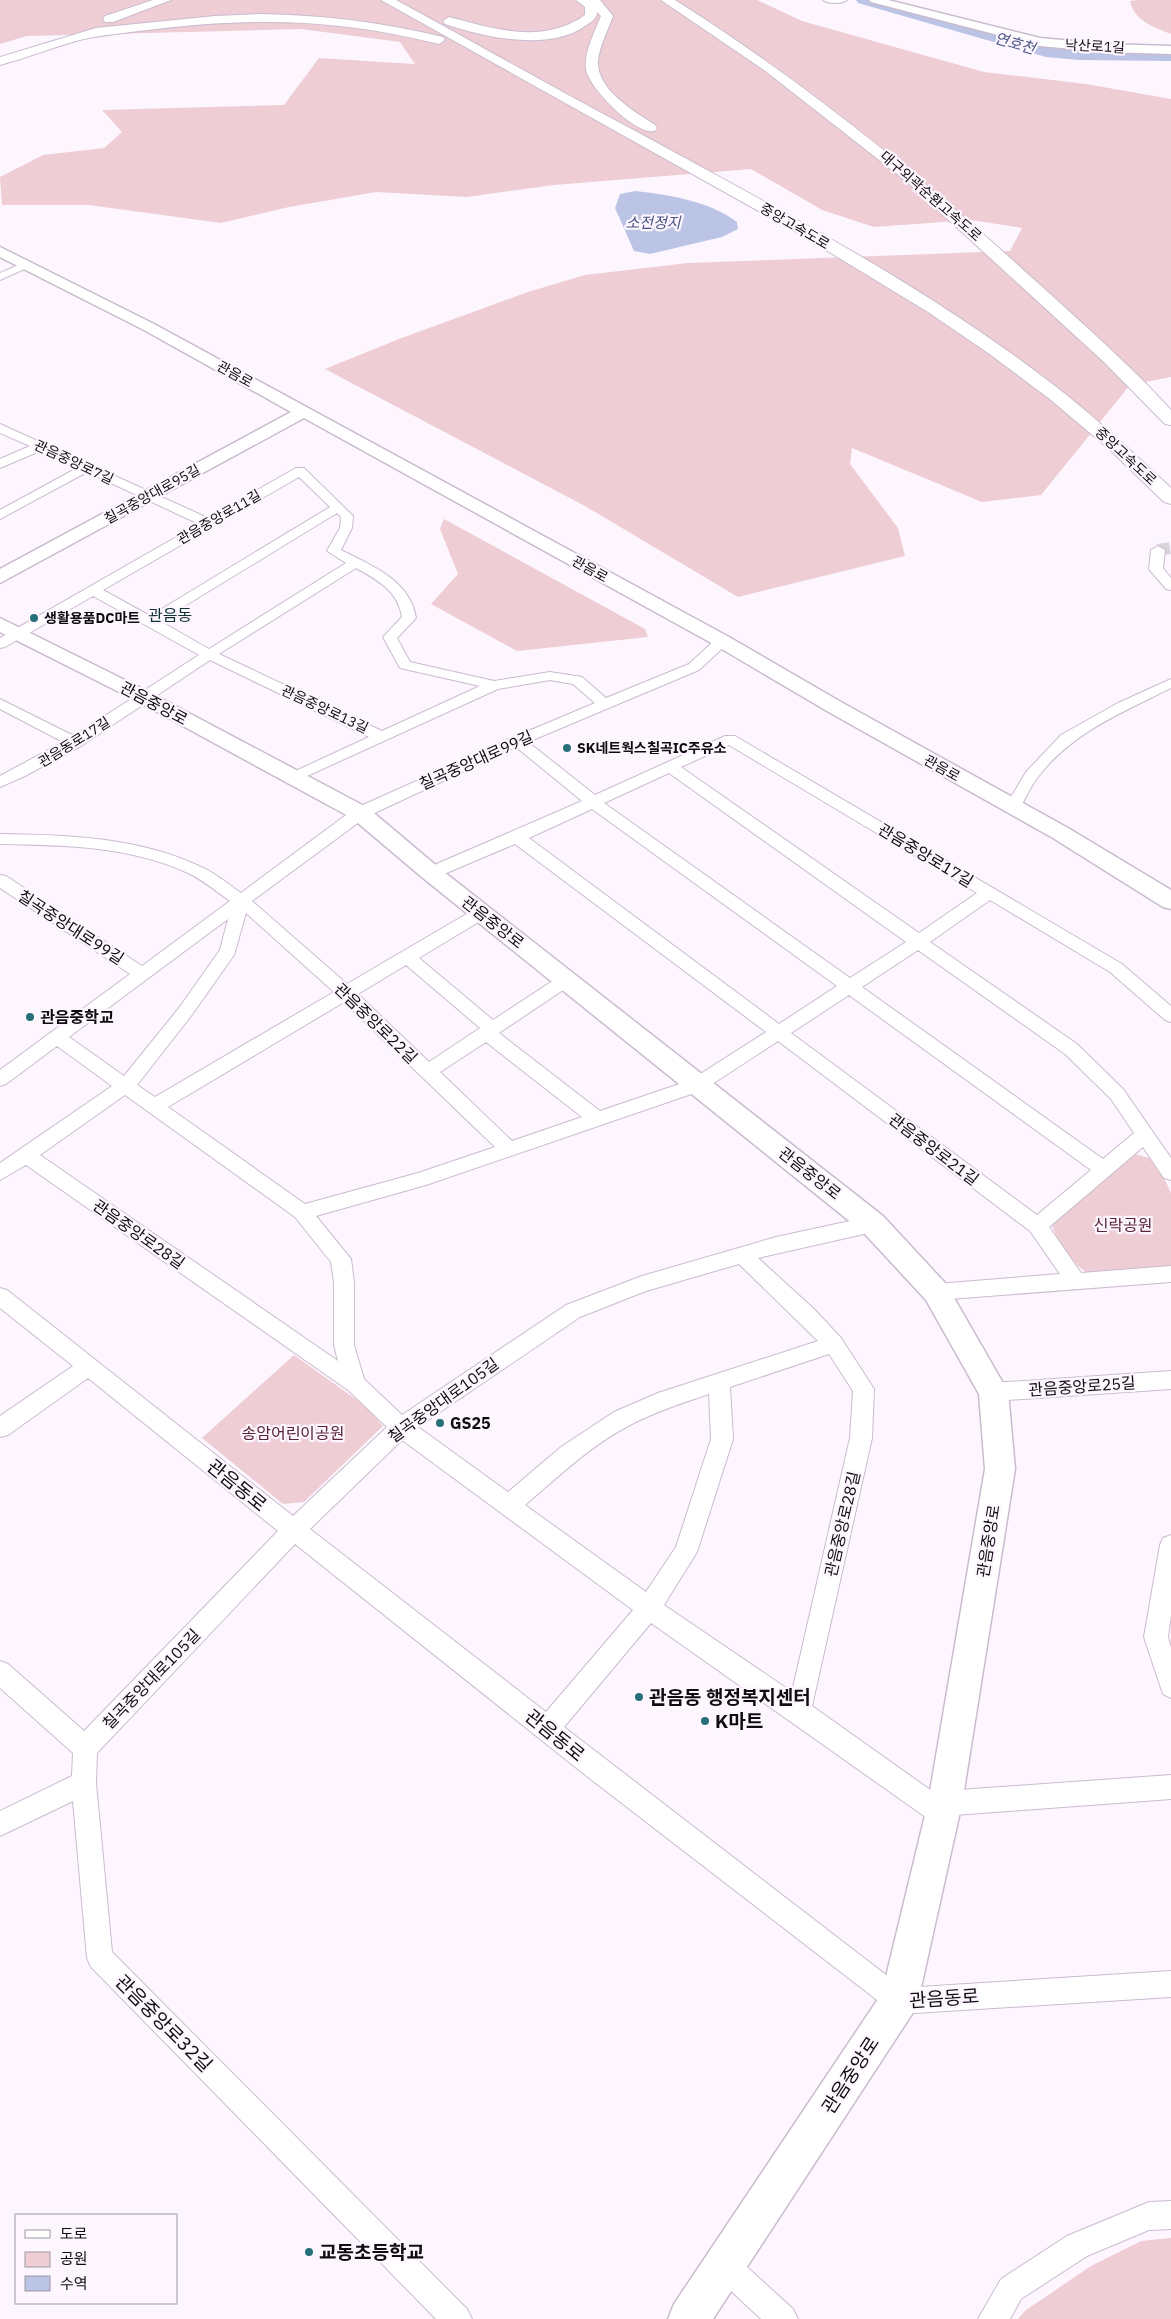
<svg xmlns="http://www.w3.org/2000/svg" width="1171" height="2319" font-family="'IBM Plex Sans','Noto Sans KR',sans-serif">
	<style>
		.green { fill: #eecdd4 }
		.water { fill: #bbc4e5 }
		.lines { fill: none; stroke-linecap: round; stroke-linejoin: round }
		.river { fill: #bbc4e5; fill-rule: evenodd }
		.street-tunnel { stroke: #d9d3db; stroke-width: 12; stroke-dasharray: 12 6; stroke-linecap: butt }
		.street-casing { stroke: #cabbcf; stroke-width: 2 }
		.secondary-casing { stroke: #cabbcf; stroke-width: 3 }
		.highway-casing { stroke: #cabbcf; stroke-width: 2 }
		.street { fill: #fff; fill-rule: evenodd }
		.secondary { fill: #fff; fill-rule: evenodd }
		.highway { fill: #fff; fill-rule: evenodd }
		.poi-dot { fill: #277079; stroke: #fdf6ff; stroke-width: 2 }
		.labels { text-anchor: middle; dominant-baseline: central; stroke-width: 4.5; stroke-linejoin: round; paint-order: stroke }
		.far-street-label { font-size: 14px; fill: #100b11; stroke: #fdf6ff }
		.far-poi-label { font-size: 14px; font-weight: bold; fill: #100b11; stroke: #fdf6ff; text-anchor: start }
		.far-water-label { font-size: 15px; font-style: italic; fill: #4a5484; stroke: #fdf6ff }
		.far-quarter-label { font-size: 16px; fill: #0f3236; stroke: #fdf6ff }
		.street-label { font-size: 16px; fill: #100b11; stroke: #fdf6ff }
		.poi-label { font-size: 16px; font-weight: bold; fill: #100b11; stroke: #fdf6ff; text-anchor: start }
		.park-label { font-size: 16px; fill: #592534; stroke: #fdf6ff }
		.near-street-label { font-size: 19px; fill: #100b11; stroke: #fdf6ff }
		.near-poi-label { font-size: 19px; font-weight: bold; fill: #100b11; stroke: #fdf6ff; text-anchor: start }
	</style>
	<rect width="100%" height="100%" fill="#fdf6ff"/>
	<path class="green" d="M 0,0 L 757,0 L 802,21 L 984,72 L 1086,84 L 1171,99 L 1171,377 L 1130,385 L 1041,495 L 982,502 L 852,448 L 850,464 L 898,528 L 905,556 L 738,597 L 585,506 L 325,369 L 399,339 L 528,292 L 585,275 L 688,263 L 1010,251 L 1022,228 L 971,220 L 874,227 L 822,210 L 751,169 L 554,185 L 467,197 L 376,192 L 289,207 L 221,223 L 89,205 L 2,205 L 0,177 L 43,155 L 104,148 L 122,132 L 102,110 L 284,105 L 319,58 L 415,64 L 400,42 L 301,29 L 27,36 L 0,44 Z
		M 1139,0 L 1171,0 L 1171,34 C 1154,27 1134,21 1130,1 Z
		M 444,519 L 645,629 L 648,637 L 517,651 L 431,604 L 458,574 L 440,529 Z
		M 1135,1154 L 1156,1160 L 1171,1193 L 1171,1269 C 1156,1270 1105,1277 1094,1275 C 1074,1270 1056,1240 1051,1222 Z
		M 294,1355 L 364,1405 L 383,1426 L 304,1502 L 283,1504 L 202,1438 Z
		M 1171,2238 L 1171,2319 L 1018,2319 L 1026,2310 L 1091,2266 L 1141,2241 Z"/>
	<path class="water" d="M 635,191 C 670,195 709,201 737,222 L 738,229 L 722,237 L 650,254 L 634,251 L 615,208 L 620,194 Z"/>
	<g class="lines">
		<path class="river" d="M 856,0 L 879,0 L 1047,47 L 1079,50 L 1171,51 L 1171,61 L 1079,60 L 1046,57 L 858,3 Z"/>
		<path class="street-tunnel" d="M 1158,550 L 1171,548"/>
		<g class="street-casing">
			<path id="street" d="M 823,0 L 847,0 C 842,4 828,4 823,0 Z
				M 25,262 L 30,265 L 29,267 L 0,280 L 0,273 Z
				M 0,424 L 208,518 L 296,468 L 304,468 L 353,516 L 352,528 L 341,550 C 372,566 410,580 416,618 L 397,638 L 410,662 L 494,681 L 550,672 L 582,677 L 606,698 L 689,664 L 717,638 L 727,638 L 729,641 L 727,644 L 699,670 L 528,742 L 595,795 L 725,736 L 735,736 L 1122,964 L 1171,1006 L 1171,1022 L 1165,1020 L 1110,972 L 990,900 L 930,942 L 1077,1044 L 1123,1089 L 1171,1158 L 1171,1180 L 1164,1178 L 1143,1147 L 1049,1227 L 1081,1273 L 1171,1266 L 1171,1282 L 936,1300 L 929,1298 L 926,1292 L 929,1286 L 936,1284 L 1060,1274 L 1030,1231 L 778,1041 L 703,1090 L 426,1185 L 316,1216 L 351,1259 L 354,1282 L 354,1345 L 364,1379 L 402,1415 L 566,1305 L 642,1276 L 776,1237 L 873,1216 L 880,1219 L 883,1224 L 880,1229 L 873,1232 L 758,1258 L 814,1309 L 841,1338 L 874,1389 L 872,1438 L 812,1706 L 936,1794 L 945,1791 L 1171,1775 L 1171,1799 L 955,1815 L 952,1823 L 943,1826 L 934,1823 L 651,1623 L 564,1727 L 903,1988 L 1171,1971 L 1171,1997 L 899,2014 L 890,2010 L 584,1774 L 295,1544 L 97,1753 L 96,1783 L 112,1952 L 467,2309 L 472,2319 L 436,2319 L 91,1967 L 87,1958 L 73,1801 L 0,1836 L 0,1811 L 72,1776 L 73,1753 L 0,1688 L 0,1661 L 8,1664 L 84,1731 L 278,1531 L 88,1378 L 8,1435 L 0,1437 L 0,1416 L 73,1366 L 0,1308 L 0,1288 L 7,1290 L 293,1516 L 387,1427 L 348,1390 L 26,1165 L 0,1180 L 0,1163 L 112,1086 L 57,1046 L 6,1084 L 0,1086 L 0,1070 L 130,974 L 0,888 L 0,875 L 6,876 L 142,966 L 230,901 C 217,892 203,880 188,873 C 130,846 63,845 0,844 L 0,834 C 67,835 137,837 199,866 C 214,872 228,884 241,893 L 354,809 L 512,738 L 595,703 L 573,684 L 550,680 L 498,689 L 294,782 L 289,780 L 286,777 L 289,774 L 369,737 L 210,660 L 81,746 L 25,776 L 0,787 L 0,776 L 63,742 L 0,709 L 0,699 L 74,736 L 199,655 L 93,596 L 5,647 L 0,648 L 0,638 L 199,524 L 87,472 L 0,519 L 0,510 L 77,468 L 40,451 L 0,468 L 0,459 L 30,446 L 0,433 ZM 299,477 L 330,507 L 150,616 L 103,590 ZM 337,513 L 341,517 L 340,528 L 327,551 L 346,563 L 209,649 L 160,621 ZM 356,568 C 378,580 398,591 402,617 L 383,637 L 400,668 L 480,686 L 382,731 L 219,654 ZM 729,745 L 977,893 L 919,933 L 681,767 ZM 516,747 L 582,801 L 425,869 L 423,873 L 425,877 L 437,877 L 515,844 L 766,1032 L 691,1080 L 600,1111 L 499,1033 L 572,984 L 575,980 L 572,976 L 566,974 L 560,976 L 493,1020 L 419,958 L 487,917 L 489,913 L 487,909 L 475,909 L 347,984 L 252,901 L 366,817 ZM 669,773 L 906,942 L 850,978 L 604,803 ZM 592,809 L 837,986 L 779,1024 L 529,838 ZM 246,913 L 334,992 L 155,1097 L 137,1085 L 191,1016 L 234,955 ZM 228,919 L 220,950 L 179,1008 L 124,1076 L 69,1037 ZM 918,950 L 1065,1054 L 1111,1099 L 1134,1133 L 1103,1159 L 862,987 ZM 406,965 L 480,1028 L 429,1062 L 358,994 ZM 849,995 L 1091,1170 L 1037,1215 L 791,1033 ZM 344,1002 L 495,1147 L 418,1173 L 305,1204 L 168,1107 ZM 486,1042 L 582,1117 L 512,1141 L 440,1072 ZM 125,1095 L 295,1217 L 331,1262 L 334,1282 L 334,1345 L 338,1361 L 40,1155 ZM 739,1264 L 818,1341 L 658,1393 L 614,1412 L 561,1447 L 508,1492 L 418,1427 L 580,1317 L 646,1291 ZM 829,1354 L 853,1391 L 850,1438 L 792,1692 L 664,1605 L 697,1552 L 733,1439 L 730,1387 ZM 709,1394 L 711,1439 L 676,1547 L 646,1592 L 525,1505 C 558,1477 591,1445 630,1425 C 655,1412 682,1403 709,1394 ZM 402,1440 L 633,1610 L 546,1712 L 310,1529 Z
				M 1158,546 L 1165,550 L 1163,568 L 1171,578 L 1171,590 L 1166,589 L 1149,569 L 1151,550 Z
				M 1171,679 L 1171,688 C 1123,712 1071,733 1038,777 C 1030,787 1025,800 1018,811 L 1008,811 L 1005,807 L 1026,772 L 1061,735 L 1118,703 Z
				M 1171,1371 L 1171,1389 L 993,1401 L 986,1398 L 983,1392 L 986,1386 L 993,1383 Z
				M 1171,1535 L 1171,1615 L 1168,1637 L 1171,1648 L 1171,1698 L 1163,1694 L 1144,1637 L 1160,1545 L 1163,1538 Z
				M 1171,2201 L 1171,2229 L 1149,2230 L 1087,2256 L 1021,2299 L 1010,2319 L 978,2319 L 1001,2279 L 1067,2236 L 1149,2202 Z
				M 725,2252 L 735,2256 L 793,2309 L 798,2319 L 761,2319 L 715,2276 L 711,2266 L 715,2256 Z"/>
		</g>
		<g class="secondary-casing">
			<path id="secondary" d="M 869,0 L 888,0 L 1040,38 L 1106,44 L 1171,46 L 1171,54 L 1106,52 L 1040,46 L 871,2 Z
				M 0,247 L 154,324 L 729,637 L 841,702 L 1068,828 L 1171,890 L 1171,909 L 1163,907 L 1053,838 L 827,711 L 715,645 L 304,418 L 0,583 L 0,569 L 291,412 L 144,330 L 0,257 Z
				M 0,618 L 151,693 L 368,808 L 439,868 L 883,1216 L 946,1284 L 1003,1383 L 1008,1392 L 1015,1469 L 962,1803 L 918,2001 L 912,2014 L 713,2319 L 668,2319 L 674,2304 L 882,1993 L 928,1803 L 985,1469 L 979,1394 L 926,1300 L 863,1232 L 423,878 L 352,818 L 137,701 L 0,632 Z"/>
		</g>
		<g class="highway-casing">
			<path id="highway" d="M 153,0 L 171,0 L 113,22 L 105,22 L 103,19 L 105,16 Z
				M 381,0 L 396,0 C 477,44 557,90 639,133 C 784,212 933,290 1064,393 C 1101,423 1136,455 1171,488 L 1171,504 L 1164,502 L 1109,449 L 1051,400 L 991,355 L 928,312 L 798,233 Z
				M 576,0 L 600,0 L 613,16 C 608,30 600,45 598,60 C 596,90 634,111 655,125 L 657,128 L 655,131 C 636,136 588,87 586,69 C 584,51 595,32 601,16 L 597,12 C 597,19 591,22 585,26 C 549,52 483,37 445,24 L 443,21 L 449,17 C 495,29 543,45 585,15 L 585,7 Z
				M 661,0 L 675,0 C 806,83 925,180 1039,284 C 1084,325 1130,365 1171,410 L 1171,425 L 1165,424 L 1104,362 L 906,181 L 764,70 Z
				M 260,14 C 324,15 381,22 443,37 L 445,40 L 439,44 C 340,19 257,17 156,29 C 133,32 110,34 88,38 C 58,45 30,57 0,65 L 0,57 L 96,28 L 215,16 Z"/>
		</g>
		<use href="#street" class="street"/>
		<use href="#secondary" class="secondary"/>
		<use href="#highway" class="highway"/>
	</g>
	<g class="poi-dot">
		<circle cx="34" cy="618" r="5"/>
		<circle cx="567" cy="748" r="5"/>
		<circle cx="30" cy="1017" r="5"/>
		<circle cx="440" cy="1423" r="5"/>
		<circle cx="639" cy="1697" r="5"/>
		<circle cx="705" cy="1721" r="5"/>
		<circle cx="309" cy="2252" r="5"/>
	</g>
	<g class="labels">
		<g class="far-street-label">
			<text transform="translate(1095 46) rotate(3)">낙산로1길</text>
			<text transform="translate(931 196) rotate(41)">대구외곽순환고속도로</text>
			<text transform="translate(795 226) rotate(30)">중앙고속도로</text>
			<text transform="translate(235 374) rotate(29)">관음로</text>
			<text transform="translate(1126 456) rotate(43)">중앙고속도로</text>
			<text transform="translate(74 462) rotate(25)">관음중앙로7길</text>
			<text transform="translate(152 494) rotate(-29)">칠곡중앙대로95길</text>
			<text transform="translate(219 517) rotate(-30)">관음중앙로11길</text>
			<text transform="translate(590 569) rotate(29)">관음로</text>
			<text transform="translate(325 709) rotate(25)">관음중앙로13길</text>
			<text transform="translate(74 742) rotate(-32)">관음동로17길</text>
			<text transform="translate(942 768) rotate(29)">관음로</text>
		</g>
		<g class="far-poi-label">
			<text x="44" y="618">생활용품DC마트</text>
			<text x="577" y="748">SK네트웍스칠곡IC주유소</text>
		</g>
		<g class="far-water-label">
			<text transform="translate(1015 43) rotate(16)">연호천</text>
			<text x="653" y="222">소전정지</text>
		</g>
		<g class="far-quarter-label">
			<text x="170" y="615">관음동</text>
		</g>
		<g class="street-label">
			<text transform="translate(154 703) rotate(28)">관음중앙로</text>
			<text transform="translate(476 760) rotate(-24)">칠곡중앙대로99길</text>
			<text transform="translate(926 855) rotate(31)">관음중앙로17길</text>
			<text transform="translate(493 922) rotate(38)">관음중앙로</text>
			<text transform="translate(71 927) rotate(33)">칠곡중앙대로99길</text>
			<text transform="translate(376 1023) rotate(44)">관음중앙로22길</text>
			<text transform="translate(934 1149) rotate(37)">관음중앙로21길</text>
			<text transform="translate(810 1173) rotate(38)">관음중앙로</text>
			<text transform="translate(139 1234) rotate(35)">관음중앙로28길</text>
			<text transform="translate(1082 1386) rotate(-4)">관음중앙로25길</text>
			<text transform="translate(443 1400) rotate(-36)">칠곡중앙대로105길</text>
			<text transform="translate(842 1524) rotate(-77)">관음중앙로28길</text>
			<text transform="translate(988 1541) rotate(-81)">관음중앙로</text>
			<text transform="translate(151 1679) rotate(-46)">칠곡중앙대로105길</text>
		</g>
		<g class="poi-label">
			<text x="40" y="1017">관음중학교</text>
			<text x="450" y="1423">GS25</text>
		</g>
		<g class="park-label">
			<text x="1123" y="1225">신락공원</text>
			<text x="293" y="1433">송암어린이공원</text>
		</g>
		<g class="near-street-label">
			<text transform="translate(237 1485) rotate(39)">관음동로</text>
			<text transform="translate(555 1735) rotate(39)">관음동로</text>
			<text transform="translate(944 1998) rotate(-4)">관음동로</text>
			<text transform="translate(164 2023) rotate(45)">관음중앙로32길</text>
			<text transform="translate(850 2075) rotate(-57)">관음중앙로</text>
		</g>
		<g class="near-poi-label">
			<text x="649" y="1697">관음동 행정복지센터</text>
			<text x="715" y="1721">K마트</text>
			<text x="319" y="2252">교동초등학교</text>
		</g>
	</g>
	<rect x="15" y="2214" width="162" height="90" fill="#fdf6ff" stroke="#9e98a0"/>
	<rect x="25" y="2230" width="25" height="8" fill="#ffffff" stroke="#9e98a0"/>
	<text x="60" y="2239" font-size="15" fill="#100b11">도로</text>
	<rect x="25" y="2252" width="25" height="15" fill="#eecdd4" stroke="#9e98a0"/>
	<text x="60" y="2264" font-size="15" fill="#100b11">공원</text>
	<rect x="25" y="2276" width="25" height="15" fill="#bbc4e5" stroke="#9e98a0"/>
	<text x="60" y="2289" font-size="15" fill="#100b11">수역</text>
</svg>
